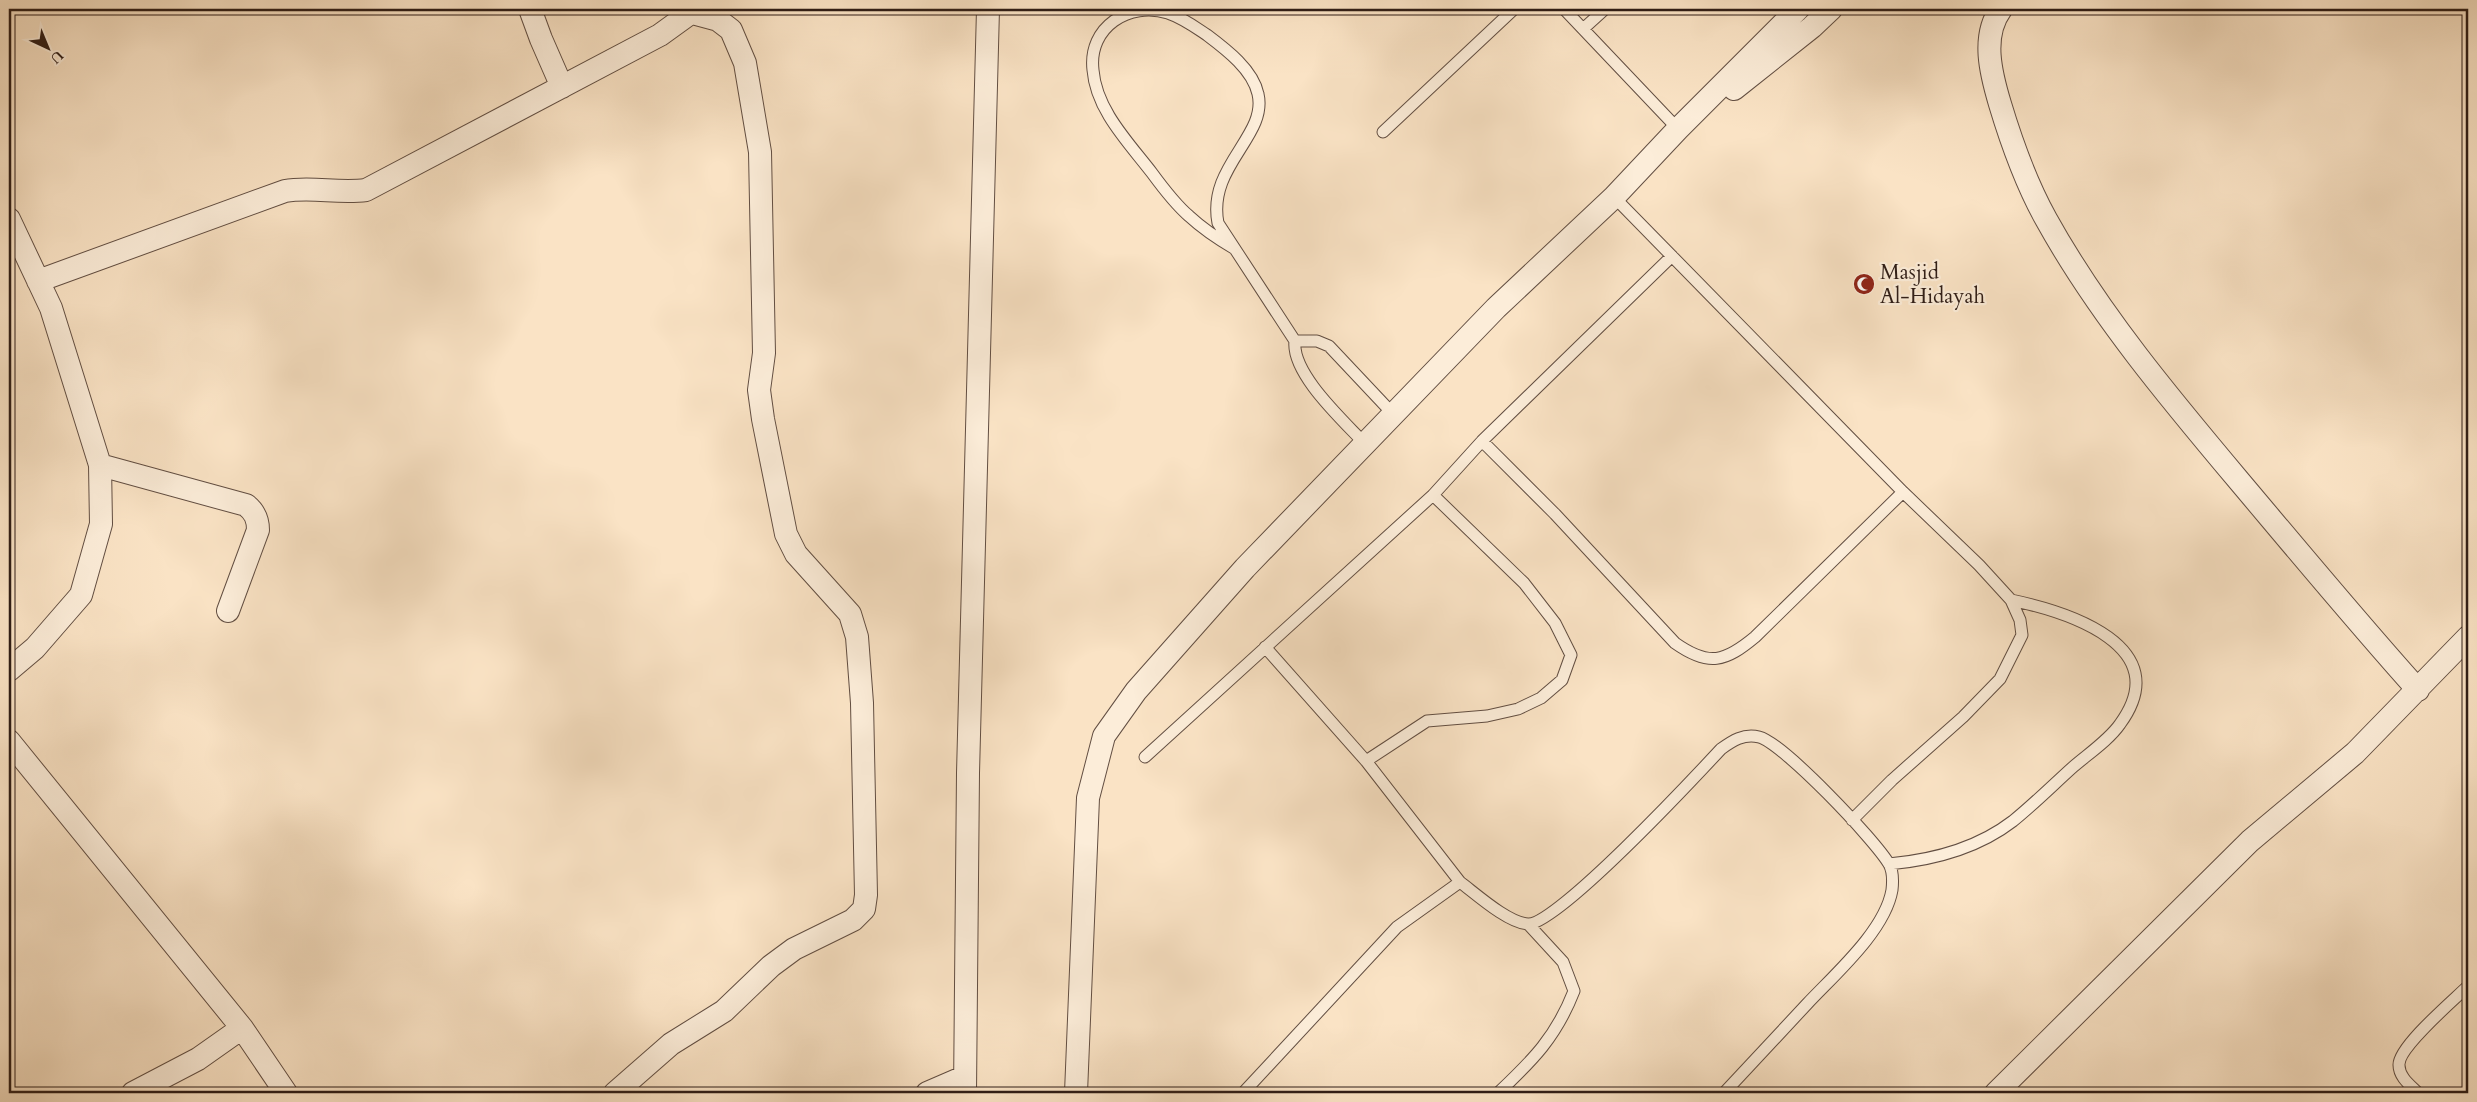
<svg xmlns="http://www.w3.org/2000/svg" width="2477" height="1102" font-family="Cardo,serif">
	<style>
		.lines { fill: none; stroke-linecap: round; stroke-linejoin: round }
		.lane-casing { stroke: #624e42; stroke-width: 13 }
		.street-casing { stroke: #624e42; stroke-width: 24 }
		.lane { stroke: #fcedd9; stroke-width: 11 }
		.street { stroke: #fcedd9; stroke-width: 22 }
		.labels { text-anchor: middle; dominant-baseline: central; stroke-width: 4.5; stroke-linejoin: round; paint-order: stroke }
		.poi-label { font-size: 21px; fill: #2f1d16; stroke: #fcedd9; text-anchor: start }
	</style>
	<rect width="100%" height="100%" fill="#fae3c5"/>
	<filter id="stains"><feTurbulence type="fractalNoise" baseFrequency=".004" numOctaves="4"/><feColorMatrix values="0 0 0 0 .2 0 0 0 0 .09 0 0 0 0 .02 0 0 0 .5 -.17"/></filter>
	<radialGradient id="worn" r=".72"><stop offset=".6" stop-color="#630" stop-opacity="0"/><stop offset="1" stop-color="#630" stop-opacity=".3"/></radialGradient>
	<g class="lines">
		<g class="lane-casing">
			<path id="lane" d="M 1564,9 L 1678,129
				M 1583,29 L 1605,9
				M 1383,132 L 1514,9
				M 1614,197 L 1903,492 L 1979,565 L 2011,600 L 2020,620 L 2022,635 L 2000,679 L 1963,717 L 1892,780 L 1852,820
				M 1235,249 C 1218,239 1203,229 1189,216 C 1175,204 1163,188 1152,173 C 1129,143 1096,110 1093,70 C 1088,27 1129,1 1168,13 C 1183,18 1195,27 1207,35 C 1227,50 1253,70 1258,94 C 1268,136 1207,166 1218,223 L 1295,341 C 1291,374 1345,422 1365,444
				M 1672,256 L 1482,441 L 1555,514 L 1675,643 C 1709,667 1725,662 1755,637 L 1903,492
				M 1295,341 L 1317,341 L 1329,346 L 1394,415
				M 1265,647 L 1366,761 L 1460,882
				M 1145,757 L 1433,495 L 1482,441
				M 1366,761 L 1427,721 L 1487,716 L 1518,709 L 1541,698 L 1562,680 L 1571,655 L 1555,623 L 1524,583 L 1433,495
				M 1889,864 C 1933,860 1978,848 2013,821 C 2034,804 2053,785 2073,767 C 2088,754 2109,740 2120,724 C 2177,646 2068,612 2011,600
				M 1243,1093 L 1397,927 L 1460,882 C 1476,894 1508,923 1528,924 C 1557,925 1695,777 1721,749 C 1732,741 1744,733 1759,737 C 1783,743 1875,840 1889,864 C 1893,871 1893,881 1892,890 C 1885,931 1834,975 1807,1004 C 1779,1034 1751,1064 1724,1093
				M 1498,1093 C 1533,1060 1556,1037 1574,991 L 1563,962 L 1528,924
				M 2418,1093 C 2410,1085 2399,1077 2399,1065 C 2398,1047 2454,1000 2468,986"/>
		</g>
		<g class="street-casing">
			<path id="street" d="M 530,9 L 541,39 L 562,87
				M 2001,9 C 1981,36 1991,74 2000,104 C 2012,144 2026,183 2046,219 C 2098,313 2171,400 2240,482 C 2299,552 2357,622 2418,690
				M 1734,89 L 1812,27 L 1831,9
				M 9,219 L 51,308 L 100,465 L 101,524 L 81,595 L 35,648 L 9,670
				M 38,281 L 285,191 C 312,186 338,194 366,190 L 660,35 L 696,9
				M 100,465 L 246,505 C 255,512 258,519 258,530 L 228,611
				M 9,741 L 242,1028 L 286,1093
				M 133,1093 L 198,1059 L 242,1028
				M 615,1093 L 671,1044 L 724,1011 L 771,966 L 794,949 L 853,920 L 864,909 L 866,895 L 862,703 L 857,637 L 850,614 L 796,554 L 786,534 L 763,419 L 759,390 L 764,353 L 760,152 L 745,63 L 731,30 L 718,20 L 692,13
				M 927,1093 L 964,1077
				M 965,1093 L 968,773 L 988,9
				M 1076,1093 L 1088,798 L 1104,736 L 1136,691 L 1245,568 L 1496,308 L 1614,197 L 1678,129 L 1798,9
				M 1996,1093 L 2250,841 L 2355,753 L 2468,637"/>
		</g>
		<use href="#lane" class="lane"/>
		<use href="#street" class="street"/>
	</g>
	<defs>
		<g id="mosque-disc" transform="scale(1.125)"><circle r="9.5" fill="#8f2418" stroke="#fcedd9"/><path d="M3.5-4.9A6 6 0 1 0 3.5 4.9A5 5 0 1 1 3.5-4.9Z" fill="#fff"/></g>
	</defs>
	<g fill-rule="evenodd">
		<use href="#mosque-disc" x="1864" y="284"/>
	</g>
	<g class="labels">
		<g class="poi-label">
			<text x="1880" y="272">Masjid<tspan x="1880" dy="24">Al-Hidayah</tspan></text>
		</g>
	</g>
	<rect width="2477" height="1102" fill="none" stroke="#fae3c5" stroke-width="30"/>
	<rect x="10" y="10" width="2457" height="1082" fill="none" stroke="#2f1d16" stroke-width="2.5"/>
	<rect x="15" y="15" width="2447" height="1072" fill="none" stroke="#2f1d16"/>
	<g transform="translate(48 48) rotate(136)" stroke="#fcedd9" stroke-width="4" paint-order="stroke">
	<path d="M0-4L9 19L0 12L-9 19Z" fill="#2f1d16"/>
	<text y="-8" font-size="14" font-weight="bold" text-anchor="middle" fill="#2f1d16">U</text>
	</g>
	<rect width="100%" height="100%" filter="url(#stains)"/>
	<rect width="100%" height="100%" fill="url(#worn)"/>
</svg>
